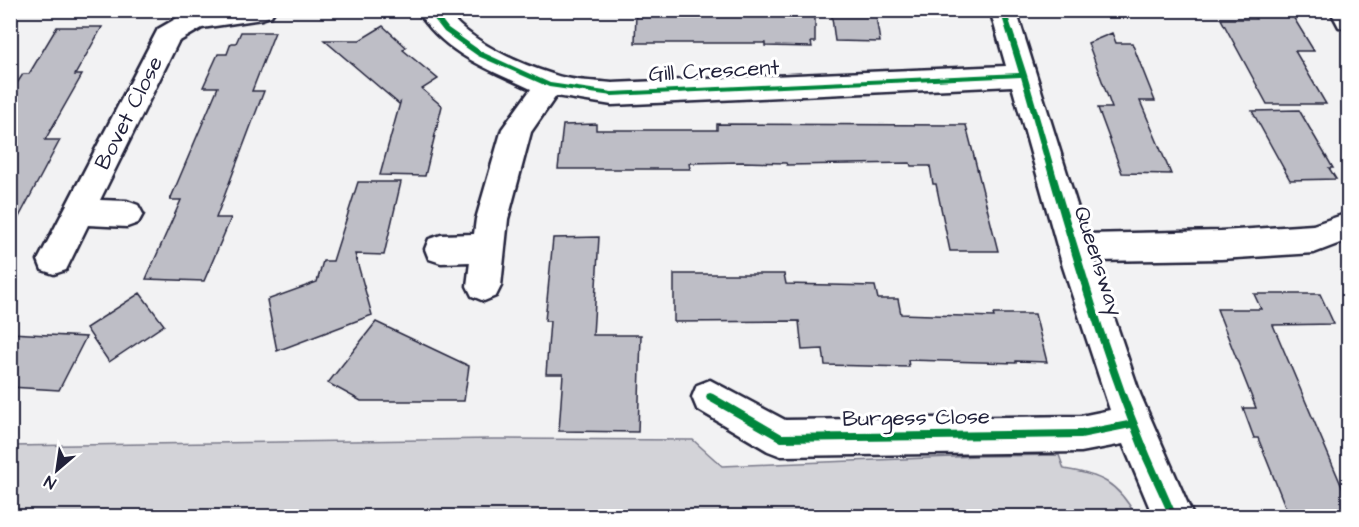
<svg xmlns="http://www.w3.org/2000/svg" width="1359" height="527" font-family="'Architects Daughter',sans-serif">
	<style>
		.green { fill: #d3d3d8; stroke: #7a7a8a; stroke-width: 1.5 }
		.building { fill: #bebec6; stroke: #22223b; stroke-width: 1.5 }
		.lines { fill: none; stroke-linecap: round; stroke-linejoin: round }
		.minor-casing { stroke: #22223b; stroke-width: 5 }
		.minor { fill: #fff; fill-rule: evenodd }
		.cycleway-casing { stroke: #fff; stroke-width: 3 }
		.cycleway { fill: #00873e; fill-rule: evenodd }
		.labels { text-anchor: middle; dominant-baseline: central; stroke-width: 6; stroke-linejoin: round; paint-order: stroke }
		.street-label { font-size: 22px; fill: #22223b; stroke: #fff }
	</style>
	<rect width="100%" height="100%" fill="#f2f2f3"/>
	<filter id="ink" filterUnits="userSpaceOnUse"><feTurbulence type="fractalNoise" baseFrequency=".0167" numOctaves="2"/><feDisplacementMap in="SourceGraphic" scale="12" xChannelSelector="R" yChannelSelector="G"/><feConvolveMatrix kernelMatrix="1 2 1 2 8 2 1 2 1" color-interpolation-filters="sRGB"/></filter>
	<g filter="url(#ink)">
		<path class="green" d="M 493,439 L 693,440 L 722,466 L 979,456 L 1059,455 L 1064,469 C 1101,475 1117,482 1136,516 L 11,516 L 11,446 Z"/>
		<path class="building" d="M 831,10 L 875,10 L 880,42 L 835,41 Z
			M 1251,10 L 1289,10 L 1314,51 L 1295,51 L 1326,104 L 1267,104 L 1221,19 L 1256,19 Z
			M 636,12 L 815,14 L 815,42 L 811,42 L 812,47 L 765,46 L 765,43 L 635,43 Z
			M 383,26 L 406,47 L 403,50 L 438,79 L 422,89 L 442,106 L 425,176 L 380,175 L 400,103 L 399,104 L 324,40 L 360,40 Z
			M 57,27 L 102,27 L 75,75 L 82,75 L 45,140 L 60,140 L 10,234 L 10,94 L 23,74 L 29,74 Z
			M 241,32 L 275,32 L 252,91 L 264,91 L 216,218 L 231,218 L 204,281 L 146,279 L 181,200 L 170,200 L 218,87 L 203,87 L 218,54 L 227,54 L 231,43 L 236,43 Z
			M 1112,33 L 1116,43 L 1132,43 L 1155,101 L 1140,101 L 1171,174 L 1122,173 L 1098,108 L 1112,108 L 1088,43 Z
			M 1299,110 L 1333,168 L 1329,168 L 1336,179 L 1290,180 L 1252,111 Z
			M 596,124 L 596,130 L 717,130 L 717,124 L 966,125 L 998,251 L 950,251 L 936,184 L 933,184 L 930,166 L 911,166 L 910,163 L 787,165 L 786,163 L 742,162 L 689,163 L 690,169 L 558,169 L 563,125 Z
			M 358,182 L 401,182 L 384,255 L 355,254 L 372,315 L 277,351 L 267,300 L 317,282 L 323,261 L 333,261 Z
			M 599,237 L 593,335 L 641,335 L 638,432 L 559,431 L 563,374 L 546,374 L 550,321 L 545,321 L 553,238 Z
			M 674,274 L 784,274 L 786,284 L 875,286 L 878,299 L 898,299 L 901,314 L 994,317 L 993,314 L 1035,314 L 1047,362 L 1016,361 L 1016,363 L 908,360 L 909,367 L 825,365 L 823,349 L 802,350 L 799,321 L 674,322 Z
			M 140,293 L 164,325 L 109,362 L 86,328 Z
			M 1254,294 L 1320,294 L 1334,324 L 1273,325 L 1348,501 L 1348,516 L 1289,516 L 1258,438 L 1254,438 L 1243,408 L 1256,408 L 1217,309 L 1261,309 Z
			M 376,322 L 469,366 L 464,401 L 361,401 L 328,383 Z
			M 10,333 L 86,337 L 59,390 L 10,387 Z"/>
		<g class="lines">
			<g class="minor-casing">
				<path id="minor" d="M 275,10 L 271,16 L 262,19 L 202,28 L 178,42 L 100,200 L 127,201 L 138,205 L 143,214 L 138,223 L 127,227 L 88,225 L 66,270 L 54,274 L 42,270 L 38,260 L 158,29 L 186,13 L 195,11 Z
					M 417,10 L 445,10 C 471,42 514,62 552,74 C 570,81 593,81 612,83 L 1006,66 L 990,10 L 1016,10 L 1086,234 L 1221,231 L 1313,225 L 1348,213 L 1348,240 L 1314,253 L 1221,259 L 1095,261 L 1140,394 L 1193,516 L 1153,516 L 1123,444 L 1081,452 L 781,456 L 768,451 L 697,409 L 692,397 L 697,385 L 710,380 L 785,420 L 1081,416 L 1110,410 L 1063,267 L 1012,86 L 612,105 L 556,96 L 531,132 L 508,219 L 501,286 L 496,296 L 484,301 L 472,296 L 467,286 L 470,262 L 441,263 L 429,259 L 425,249 L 429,239 L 441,235 L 474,234 L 476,219 L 502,129 L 531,89 C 488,69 443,53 417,10 Z
					M 1330,10 L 1348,10 L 1348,29 L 1339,27 Z"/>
			</g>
			<use href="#minor" class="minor"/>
			<g class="cycleway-casing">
				<path id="cycleway" d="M 427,10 L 434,10 L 448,28 L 482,52 L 550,83 L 612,92 L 1019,73 L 1000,10 L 1006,10 L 1027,75 L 1064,202 L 1104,331 L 1126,394 L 1150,454 L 1177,516 L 1169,516 L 1143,459 L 1131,428 L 1081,438 L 781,442 L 707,400 L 706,397 L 707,394 L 710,393 L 713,394 L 782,434 L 1081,430 L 1128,421 C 1085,309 1054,193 1021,77 L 612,96 L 549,87 L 478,56 L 444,32 Z"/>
			</g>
			<use href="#cycleway" class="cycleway"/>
		</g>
	</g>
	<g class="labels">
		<g class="street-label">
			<text transform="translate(714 71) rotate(-3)">Gill Crescent</text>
			<text transform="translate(129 113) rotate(-63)">Bovet Close</text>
			<text transform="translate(1098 261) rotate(72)">Queensway</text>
			<text transform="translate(916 418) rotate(-1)">Burgess Close</text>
		</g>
	</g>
	<rect width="1359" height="527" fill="none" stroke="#fff" stroke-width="36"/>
	<rect x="18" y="18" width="1323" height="491" fill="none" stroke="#22223b" stroke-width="2" filter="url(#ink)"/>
	<g transform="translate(57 470) rotate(209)" stroke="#ffffff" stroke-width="4.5" paint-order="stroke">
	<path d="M0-4.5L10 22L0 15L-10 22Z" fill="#22223b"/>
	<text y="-9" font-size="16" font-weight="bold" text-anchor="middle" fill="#22223b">N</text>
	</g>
</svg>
